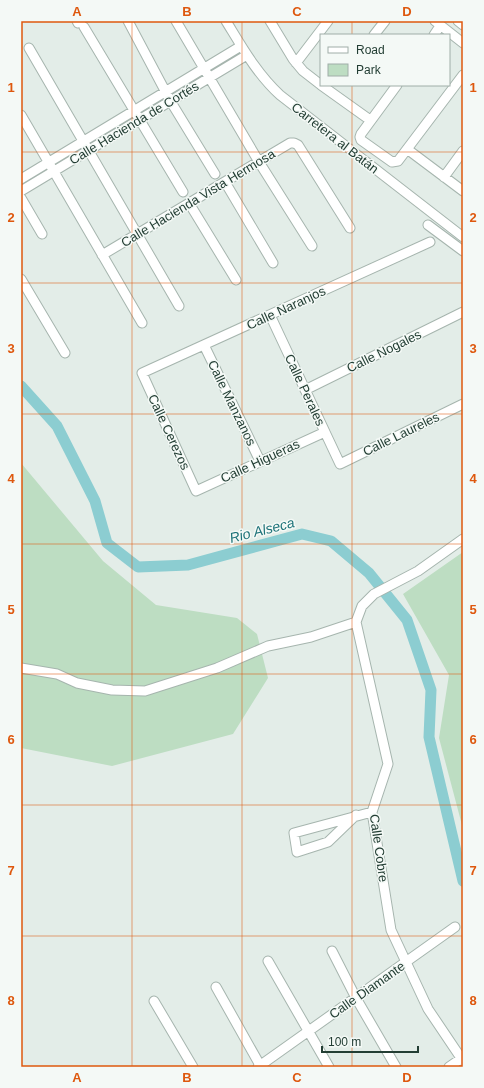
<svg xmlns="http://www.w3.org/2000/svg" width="484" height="1088" font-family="Arial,sans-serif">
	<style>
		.green { fill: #bdddc2 }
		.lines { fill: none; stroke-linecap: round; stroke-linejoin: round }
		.river { stroke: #8ccdd1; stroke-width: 11 }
		.minor-casing { stroke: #a6b5ae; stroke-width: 11 }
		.minor { stroke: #fff; stroke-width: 9 }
		.grid { fill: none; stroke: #de580e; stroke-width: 1; stroke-opacity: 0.55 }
		.labels { text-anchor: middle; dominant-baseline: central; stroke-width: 3; stroke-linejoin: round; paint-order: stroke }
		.street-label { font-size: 13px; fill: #233e34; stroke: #f4f9f6 }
		.water-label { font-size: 14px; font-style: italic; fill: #1e7379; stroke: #f4f9f6 }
		.neatline { fill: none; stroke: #de580e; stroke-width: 1.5 }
		.grid-label { font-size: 13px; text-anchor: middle; font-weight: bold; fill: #de580e }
	</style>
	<rect width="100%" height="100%" fill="#e3ede8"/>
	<path class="green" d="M 21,463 L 103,561 L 156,605 L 237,618 L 257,634 L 268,678 L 233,734 L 112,766 L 21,748 Z
		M 463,552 L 463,829 L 439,738 L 449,675 L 403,594 Z"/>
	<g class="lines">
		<path class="river" d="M 21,386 L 57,426 L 95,501 L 107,543 L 138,567 L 188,565 L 302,534 L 331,541 L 369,573 L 407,620 L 431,690 L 429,737 L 463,881"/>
		<g class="minor-casing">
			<path id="minor" d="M 77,21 L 78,23 L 81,21
				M 128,21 L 171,102 L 215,174
				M 176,21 L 259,162 L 312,246
				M 226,21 C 242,47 257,74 280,95 L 463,237
				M 270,21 L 293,59 L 303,71 L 321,85
				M 435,21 L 463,43
				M 458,21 L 463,25
				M 84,27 L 183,192
				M 374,35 L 385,21
				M 434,35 L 440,26
				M 29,48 L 179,306
				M 296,63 L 328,21
				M 321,85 L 370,120
				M 397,85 L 361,134 L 360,137 L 361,140 L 392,162 L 398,161 L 463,75
				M 21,115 L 142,323
				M 407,149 L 463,191
				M 444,177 L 463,151
				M 21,179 L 241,46
				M 225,182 L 273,263
				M 21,191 L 247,55
				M 21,198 L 42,234
				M 189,203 L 236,280
				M 428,225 L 463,251
				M 102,255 L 290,143 L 294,143 L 298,145 L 350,228
				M 21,279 L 65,353
				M 270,315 L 340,464 L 463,404
				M 204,345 L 260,461
				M 305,390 L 463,312
				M 325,432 L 196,491 L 142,373 L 430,242
				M 356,622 L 388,764 L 372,812 L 391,930 L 428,1009 L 463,1061
				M 356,622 L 362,606 L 374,594 L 418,571 L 463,539
				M 21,668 L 57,674 L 77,683 L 112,690 L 145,691 L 217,668 L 268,646 L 311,637 L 356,622
				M 356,815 L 328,842 L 297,852 L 294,833 L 372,812
				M 332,951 L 356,998 L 396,1067
				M 268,961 L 329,1067
				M 216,987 L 261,1067
				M 154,1001 L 193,1067
				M 258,1067 L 455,927
				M 449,1067 L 462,1058"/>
		</g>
		<use href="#minor" class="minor"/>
	</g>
	<path class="grid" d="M 132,21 L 132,1067M 242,21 L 242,1067M 352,21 L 352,35M 352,85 L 352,1067M 21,152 L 463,152M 21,283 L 463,283M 21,414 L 463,414M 21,544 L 463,544M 21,674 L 463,674M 21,805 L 463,805M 21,936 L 463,936"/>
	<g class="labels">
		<g class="street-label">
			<text transform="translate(134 123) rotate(-31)">Calle Hacienda de Cortés</text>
			<text transform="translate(335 138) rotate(38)">Carretera al Batán</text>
			<text transform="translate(198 198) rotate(-31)">Calle Hacienda Vista Hermosa</text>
			<text transform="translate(286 308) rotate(-25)">Calle Naranjos</text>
			<text transform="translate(384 351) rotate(-26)">Calle Nogales</text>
			<text transform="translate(305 390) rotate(65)">Calle Perales</text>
			<text transform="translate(232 403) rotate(64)">Calle Manzanos</text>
			<text transform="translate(169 432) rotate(65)">Calle Cerezos</text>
			<text transform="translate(401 434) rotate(-26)">Calle Laureles</text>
			<text transform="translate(260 461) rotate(-25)">Calle Higueras</text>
			<text transform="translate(379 848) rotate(82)">Calle Cobre</text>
			<text transform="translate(367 990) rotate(-35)">Calle Diamante</text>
		</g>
		<g class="water-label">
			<text transform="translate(262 530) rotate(-14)">Rio Alseca</text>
		</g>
	</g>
	<rect width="484" height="1088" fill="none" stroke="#f4f9f6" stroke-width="44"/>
	<rect x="320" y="34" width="130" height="52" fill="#f4f9f6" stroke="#a0aea8"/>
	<rect x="328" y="47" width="20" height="6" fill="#ffffff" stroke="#a0aea8"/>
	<text x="356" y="54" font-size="12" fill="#233e34">Road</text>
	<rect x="328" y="64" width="20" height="12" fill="#bdddc2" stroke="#a0aea8"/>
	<text x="356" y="74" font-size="12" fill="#233e34">Park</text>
	<path d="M322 1046v6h96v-6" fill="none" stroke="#233e34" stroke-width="2"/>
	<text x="328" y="1046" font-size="12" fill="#233e34" stroke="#f4f9f6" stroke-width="3" paint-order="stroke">100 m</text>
	<rect x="22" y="22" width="440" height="1044" class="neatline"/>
	<g class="grid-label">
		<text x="77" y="16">A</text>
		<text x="187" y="16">B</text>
		<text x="297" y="16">C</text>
		<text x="407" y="16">D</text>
		<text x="11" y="92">1</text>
		<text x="473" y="92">1</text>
		<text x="11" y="222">2</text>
		<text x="473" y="222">2</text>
		<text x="11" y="353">3</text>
		<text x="473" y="353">3</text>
		<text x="11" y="483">4</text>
		<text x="473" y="483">4</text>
		<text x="11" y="614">5</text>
		<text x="473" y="614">5</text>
		<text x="11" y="744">6</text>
		<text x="473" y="744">6</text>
		<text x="11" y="875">7</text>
		<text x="473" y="875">7</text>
		<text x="11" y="1005">8</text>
		<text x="473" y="1005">8</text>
		<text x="77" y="1082">A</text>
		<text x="187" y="1082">B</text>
		<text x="297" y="1082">C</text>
		<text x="407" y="1082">D</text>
	</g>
</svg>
